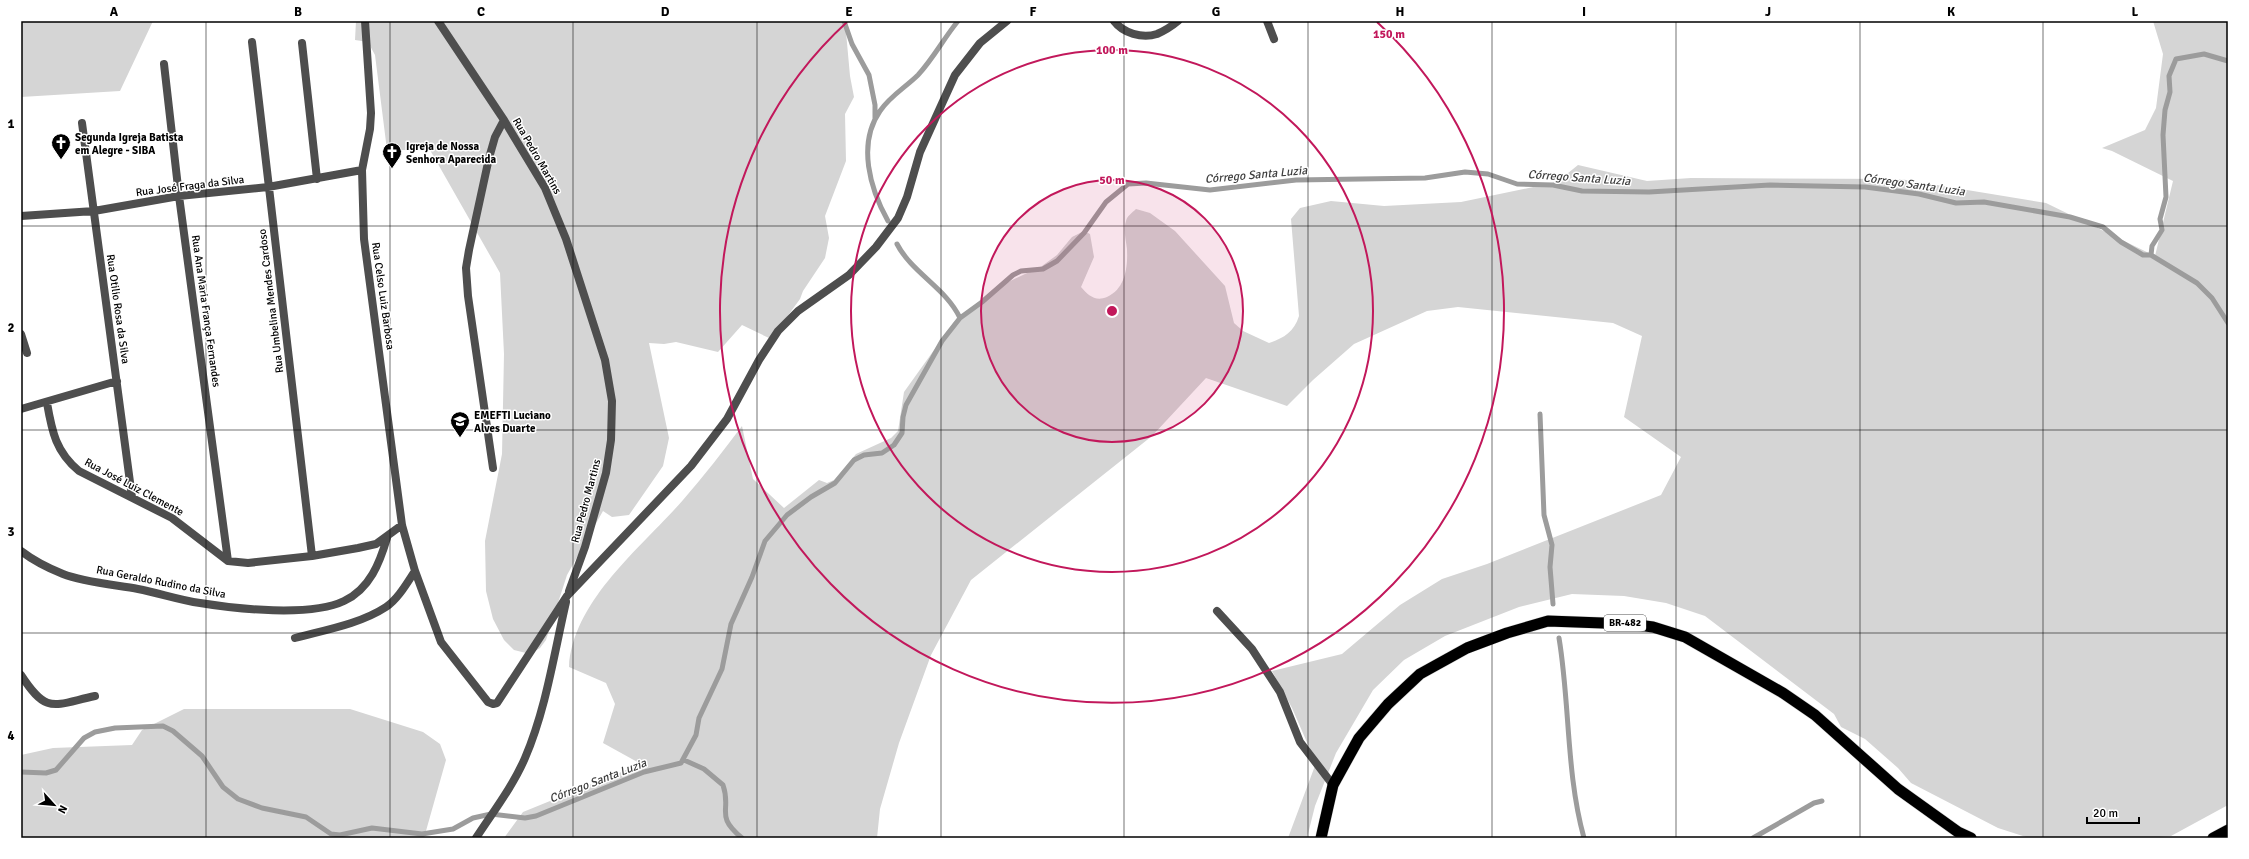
<svg xmlns="http://www.w3.org/2000/svg" width="2249" height="859" font-family="Signika,sans-serif">
	<style>
		.green { fill: #d5d5d5 }
		.lines { fill: none; stroke-linecap: round; stroke-linejoin: round }
		.stream { stroke: #9c9c9c; stroke-width: 5 }
		.trunk-casing { stroke: #dbdbdb; stroke-width: 12 }
		.minor { stroke: #4e4e4e; stroke-width: 8 }
		.trunk { stroke: #000; stroke-width: 11 }
		.grid { fill: none; stroke: #000; stroke-width: 1; stroke-opacity: 0.55 }
		.ring { fill: none; stroke: #c2185b; stroke-width: 2 }
		.labels { text-anchor: middle; dominant-baseline: central; stroke-width: 3; stroke-linejoin: round; paint-order: stroke }
		.shield { fill: #fff; stroke: #4c4c4c; stroke-width: 1 }
		.shield-label { font-size: 10px; font-weight: bold; fill: #000 }
		.poi-label { font-size: 11px; font-weight: bold; fill: #000; stroke: #fff; text-anchor: start }
		.street-label { font-size: 11px; fill: #000; stroke: #fff }
		.water-label { font-size: 12px; font-style: italic; fill: #3d3d3d; stroke: #fff }
		.centre { fill: #c2185b; stroke: #fff; stroke-width: 2 }
		.ring-label { font-size: 12px; text-anchor: middle; font-weight: bold; fill: #c2185b; stroke: #fff; stroke-width: 3; stroke-linejoin: round; paint-order: stroke }
		.neatline { fill: none; stroke: #000; stroke-width: 1.5 }
		.grid-label { font-size: 13px; text-anchor: middle; font-weight: bold; fill: #000 }
	</style>
	<rect width="100%" height="100%" fill="#fff"/>
	<path class="green" d="M 21,21 L 153,21 L 120,91 L 21,97 Z
		M 356,21 L 845,21 L 850,76 L 854,97 L 845,114 L 846,161 L 825,216 L 829,238 L 825,258 L 803,291 L 800,299 L 781,325 L 769,338 L 742,325 L 718,352 L 676,342 L 664,344 L 649,343 L 669,438 L 663,466 L 629,515 L 612,517 L 603,511 L 567,575 L 546,640 L 540,648 L 530,654 L 514,650 L 504,640 L 493,619 L 486,591 L 485,541 L 502,454 L 504,354 L 500,273 L 430,150 L 387,150 L 375,55 L 368,42 L 355,40 Z
		M 2153,21 L 2228,21 L 2228,805 L 2171,836 L 2146,838 L 2026,837 L 1998,828 L 1911,783 L 1898,768 L 1865,739 L 1841,727 L 1834,714 L 1705,616 L 1666,603 L 1624,596 L 1572,594 L 1519,607 L 1445,636 L 1404,660 L 1373,690 L 1336,753 L 1315,806 L 1307,838 L 1288,838 L 1316,763 L 1292,708 L 1272,671 L 1342,654 L 1400,605 L 1442,579 L 1487,564 L 1661,495 L 1681,457 L 1624,417 L 1642,336 L 1613,323 L 1458,307 L 1427,311 L 1354,344 L 1313,380 L 1287,406 L 1206,378 L 1152,436 L 971,580 L 931,655 L 899,743 L 880,809 L 877,838 L 504,838 L 523,812 L 641,764 L 603,743 L 615,704 L 606,683 L 569,667 C 573,600 642,547 683,500 C 704,476 723,451 742,426 L 753,479 L 784,508 L 819,480 L 827,483 L 834,480 L 856,454 L 891,438 L 898,431 L 904,392 L 954,322 L 1004,284 L 1042,266 L 1057,255 L 1072,237 L 1084,231 L 1090,234 L 1094,257 L 1081,287 C 1088,295 1095,302 1107,297 C 1125,289 1128,268 1127,249 C 1126,240 1123,230 1126,221 C 1127,216 1132,213 1136,209 L 1150,213 L 1175,231 L 1225,286 L 1234,323 L 1243,331 L 1269,343 C 1284,338 1294,332 1299,316 L 1291,219 L 1300,208 L 1331,201 L 1384,206 L 1461,202 L 1557,182 L 1578,165 L 1647,181 L 1691,178 L 1900,179 L 2046,203 L 2155,256 L 2173,181 L 2112,151 L 2102,148 L 2145,130 L 2156,108 L 2163,54 Z
		M 184,709 L 350,709 L 423,732 L 440,744 L 446,760 L 424,838 L 21,838 L 21,755 L 53,748 L 132,745 L 142,730 Z"/>
	<g class="lines">
		<path class="stream" d="M 844,21 L 852,44 L 869,75 L 875,105 L 875,119
			M 888,221 C 870,189 857,144 880,111 C 890,96 906,87 918,75 C 933,59 944,38 958,21
			M 897,244 C 912,273 946,288 960,318
			M 2151,255 L 2152,246 L 2162,230 L 2160,219 L 2166,197 L 2163,135 L 2165,110 L 2170,92 L 2169,76 L 2176,59 L 2204,54 L 2228,61
			M 2151,255 L 2197,283 L 2212,298 L 2228,323
			M 1540,414 L 1544,515 L 1552,545 L 1550,567 L 1553,604
			M 1559,638 C 1570,704 1566,773 1584,838
			M 684,760 L 704,769 L 723,785 C 732,811 714,815 742,838
			M 21,772 L 46,773 L 56,770 L 84,738 L 95,732 L 115,728 L 163,726 L 173,731 L 202,756 L 223,787 L 238,799 L 262,808 L 306,817 L 331,834 L 340,835 L 372,828 L 422,834 L 453,829 L 473,818 L 491,814 L 525,818 L 536,816 L 644,772 L 681,763 L 696,735 L 699,718 L 722,669 L 731,624 L 752,577 L 765,541 L 787,515 L 811,497 L 835,483 L 854,460 L 864,455 L 882,453 L 894,445 L 902,433 L 903,417 L 906,405 L 942,341 L 960,318 L 982,302 L 1013,275 L 1021,271 L 1043,269 L 1057,261 L 1084,233 L 1106,202 L 1128,184 L 1146,183 L 1210,190 L 1296,180 L 1425,178 L 1465,172 L 1488,174 L 1517,184 L 1553,185 L 1582,191 L 1649,192 L 1770,185 L 1865,187 L 1919,194 L 1956,203 L 1984,202 L 2070,217 L 2103,227 L 2121,242 L 2143,255 L 2151,255
			M 1753,838 L 1814,803 L 1822,801"/>
		<g class="trunk-casing">
			<path id="trunk" d="M 1321,838 L 1333,785 L 1359,738 L 1388,704 L 1420,674 L 1467,648 L 1507,633 L 1548,621 L 1630,624 L 1653,627 L 1685,637 L 1783,693 L 1815,715 L 1898,789 L 1958,832 L 1971,838
				M 2213,838 L 2228,830"/>
		</g>
		<path class="minor" d="M 365,21 L 371,113 L 370,129 L 362,170 L 364,239 L 402,525 L 415,571 L 441,642 L 488,702 L 493,704 L 497,703 L 567,596 L 691,466 L 727,419 L 759,360 L 778,331 L 798,311 L 849,275 L 876,247 L 898,218 L 907,197 L 920,152 L 955,75 L 980,43 L 1007,21
			M 438,21 L 504,120 L 545,188 L 566,239 L 605,360 L 612,401 L 611,440 L 606,473 L 585,547 L 569,591
			M 1114,21 C 1123,33 1142,39 1157,34 C 1164,31 1172,26 1178,21
			M 1267,21 L 1274,39
			M 252,42 L 312,556
			M 302,43 L 317,179
			M 164,64 L 179,196 L 228,561
			M 82,123 L 132,497
			M 21,216 L 94,211 L 179,196 L 268,187 L 362,170
			M 21,334 L 27,353
			M 47,403 C 52,432 56,452 79,471 L 172,518 L 228,561 L 248,563 L 312,556 L 358,548 L 376,544 L 402,525
			M 21,409 L 117,381
			M 493,468 L 468,296 L 466,268 L 469,250 L 489,158 L 495,137 L 504,120
			M 21,551 C 34,561 48,568 63,574 C 83,582 116,585 138,589 C 159,593 179,600 200,603 C 236,609 311,617 344,601 C 370,589 380,562 387,538
			M 1217,611 L 1252,649 L 1280,692 L 1300,742 L 1333,785
			M 295,638 C 325,630 360,624 386,607 C 398,599 407,583 415,571
			M 21,675 C 47,715 53,705 95,696
			M 476,838 C 493,812 513,786 525,758 C 546,709 554,654 566,602"/>
		<use href="#trunk" class="trunk"/>
	</g>
	<path class="grid" d="M 206,21 L 206,838M 390,21 L 390,838M 573,21 L 573,838M 757,21 L 757,838M 941,21 L 941,838M 1124,21 L 1124,838M 1308,21 L 1308,838M 1492,21 L 1492,838M 1676,21 L 1676,838M 1860,21 L 1860,838M 2043,21 L 2043,838M 21,226 L 2228,226M 21,430 L 2228,430M 21,633 L 2228,633"/>
	<circle cx="1112" cy="311" r="131" fill="#c2185b" fill-opacity=".12"/>
	<g class="ring">
		<circle cx="1112" cy="311" r="131"/>
		<circle cx="1112" cy="311" r="261"/>
		<path d="M1377 22A392 392 0 1 1 847 22"/>
	</g>
	<defs>
		<g id="church-pin" transform="scale(1)"><path d="M0 17L-7.5 6A9.5 9.5 0 1 1 7.5 6Z" fill="#000" stroke="#fff"/><path d="M-1.2-6h2.4v3.5h3.3v2.4h-3.3V6h-2.4V-.1h-3.3v-2.4h3.3Z" fill="#fff"/></g>
		<g id="school-pin" transform="scale(1)"><path d="M0 17L-7.5 6A9.5 9.5 0 1 1 7.5 6Z" fill="#000" stroke="#fff"/><path d="M0-5L7-2L0 1L-7-2ZM-4 1L0 2.5L4 1V4Q0 6-4 4Z" fill="#fff"/></g>
	</defs>
	<g fill-rule="evenodd">
		<use href="#church-pin" x="61" y="143"/>
		<use href="#church-pin" x="392" y="152"/>
		<use href="#school-pin" x="460" y="421"/>
	</g>
	<g class="labels">
		<rect class="shield" x="1604" y="615" width="42" height="16" rx="3"/>
		<g class="shield-label">
			<text x="1625" y="623">BR-482</text>
		</g>
		<g class="poi-label">
			<text x="75" y="137">Segunda Igreja Batista<tspan x="75" dy="13">em Alegre - SIBA</tspan></text>
			<text x="406" y="146">Igreja de Nossa<tspan x="406" dy="13">Senhora Aparecida</tspan></text>
			<text x="474" y="415">EMEFTI Luciano<tspan x="474" dy="13">Alves Duarte</tspan></text>
		</g>
		<g class="street-label">
			<text transform="translate(537 156) rotate(60)">Rua Pedro Martins</text>
			<text transform="translate(190 186) rotate(-7)">Rua José Fraga da Silva</text>
			<text transform="translate(383 296) rotate(82)">Rua Celso Luiz Barbosa</text>
			<text transform="translate(271 301) rotate(-97)">Rua Umbelina Mendes Cardoso</text>
			<text transform="translate(118 309) rotate(82)">Rua Otilio Rosa da Silva</text>
			<text transform="translate(206 311) rotate(82)">Rua Ana Maria França Fernandes</text>
			<text transform="translate(134 487) rotate(28)">Rua José Luiz Clemente</text>
			<text transform="translate(586 501) rotate(-75)">Rua Pedro Martins</text>
			<text transform="translate(161 582) rotate(11)">Rua Geraldo Rudino da Silva</text>
		</g>
		<g class="water-label">
			<text transform="translate(1256 175) rotate(-5)">Córrego Santa Luzia</text>
			<text transform="translate(1579 178) rotate(4)">Córrego Santa Luzia</text>
			<text transform="translate(1914 185) rotate(8)">Córrego Santa Luzia</text>
			<text transform="translate(598 781) rotate(-21)">Córrego Santa Luzia</text>
		</g>
	</g>
	<circle cx="1112" cy="311" r="6" class="centre"/>
	<g class="ring-label">
		<text x="1389" y="38">150 m</text>
		<text x="1112" y="54">100 m</text>
		<text x="1112" y="184">50 m</text>
	</g>
	<rect width="2249" height="859" fill="none" stroke="#ffffff" stroke-width="44"/>
	<g transform="translate(54 805) rotate(117)" stroke="#ffffff" stroke-width="3" paint-order="stroke">
	<path d="M0-3L7 15L0 10L-7 15Z" fill="#000000"/>
	<text y="-6" font-size="11" font-weight="bold" text-anchor="middle" fill="#000000">N</text>
	</g>
	<path d="M2087 817v6h52v-6" fill="none" stroke="#000000" stroke-width="2"/>
	<text x="2093" y="817" font-size="12" fill="#000000" stroke="#ffffff" stroke-width="3" paint-order="stroke">20 m</text>
	<rect x="22" y="22" width="2205" height="815" class="neatline"/>
	<g class="grid-label">
		<text x="114" y="16">A</text>
		<text x="298" y="16">B</text>
		<text x="481" y="16">C</text>
		<text x="665" y="16">D</text>
		<text x="849" y="16">E</text>
		<text x="1033" y="16">F</text>
		<text x="1216" y="16">G</text>
		<text x="1400" y="16">H</text>
		<text x="1584" y="16">I</text>
		<text x="1768" y="16">J</text>
		<text x="1951" y="16">K</text>
		<text x="2135" y="16">L</text>
		<text x="11" y="128">1</text>
		<text x="11" y="332">2</text>
		<text x="11" y="536">3</text>
		<text x="11" y="740">4</text>
	</g>
</svg>
